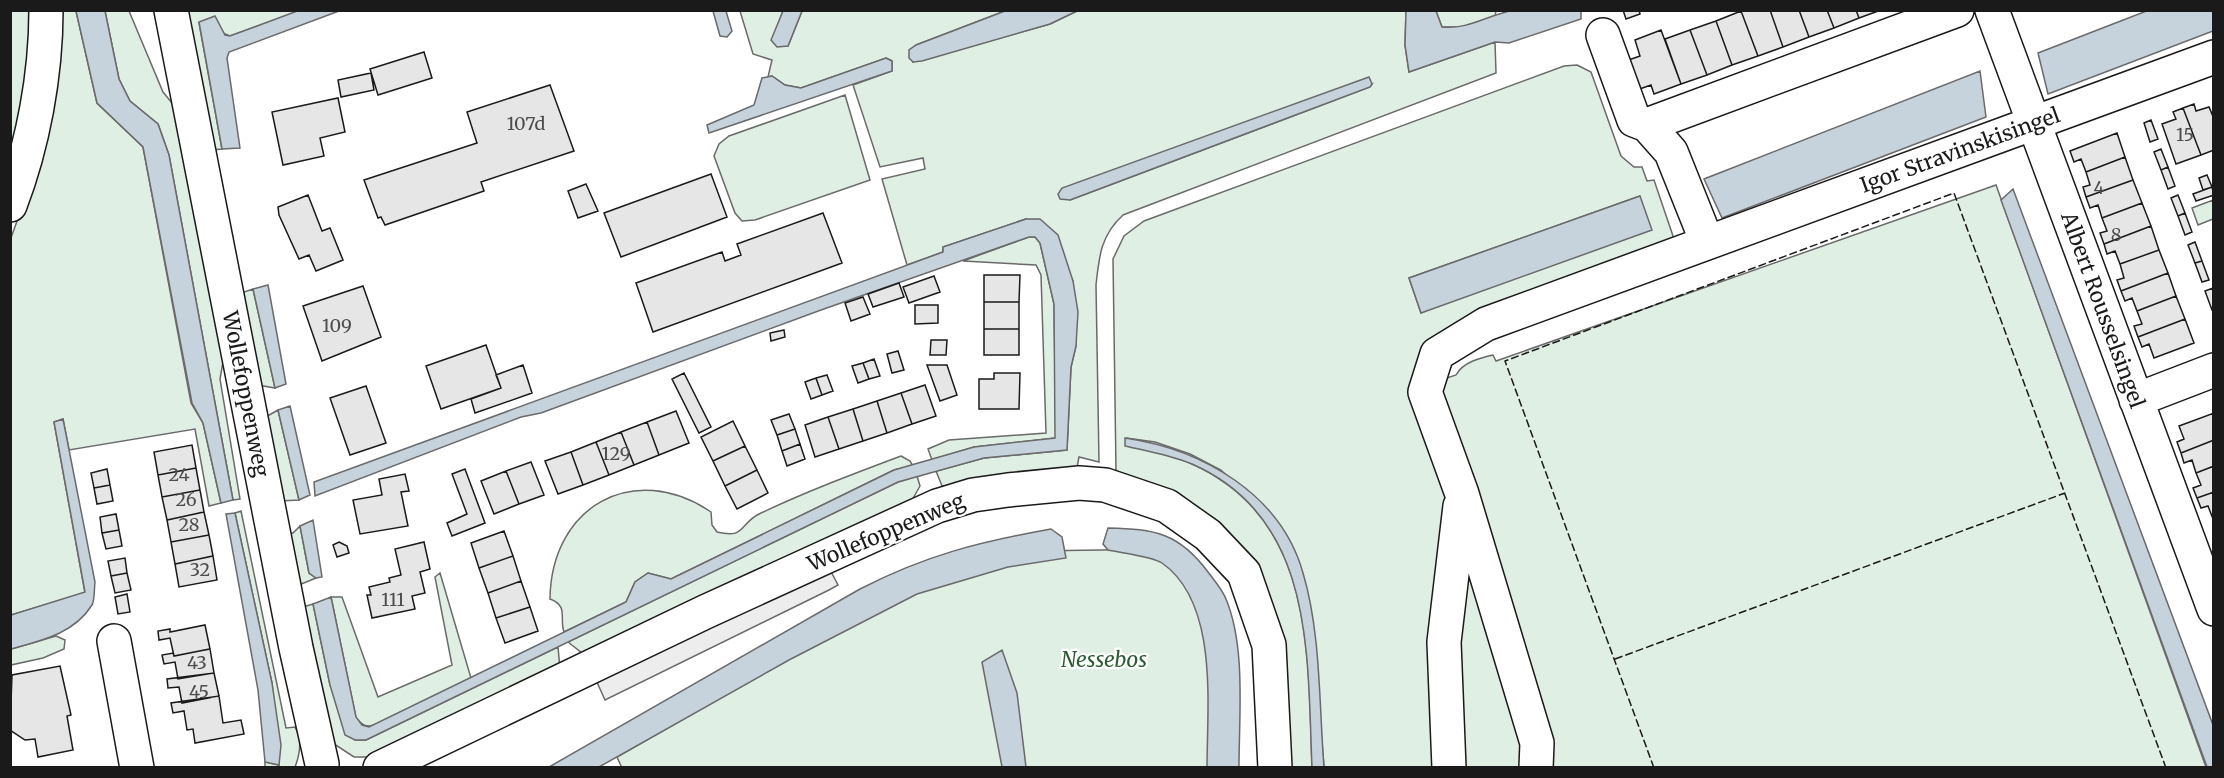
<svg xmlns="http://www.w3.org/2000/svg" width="2224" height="778" font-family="Merriweather,serif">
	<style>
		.green { fill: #e0efe3; stroke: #6a6a6a; stroke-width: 1.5; fill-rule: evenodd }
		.parking { fill: #ededed; stroke: #6a6a6a; stroke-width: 1.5 }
		.water { fill: #c6d2dc; stroke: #6a6a6a; stroke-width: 1.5 }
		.building { fill: #e6e6e6; stroke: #1a1a1a; stroke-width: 1.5 }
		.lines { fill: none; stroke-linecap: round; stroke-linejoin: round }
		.minor-casing { stroke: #1a1a1a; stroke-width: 36 }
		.minor { stroke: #fff; stroke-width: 33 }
		.fence { stroke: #1a1a1a; stroke-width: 1.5; stroke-dasharray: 8 3; stroke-linecap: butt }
		.labels { text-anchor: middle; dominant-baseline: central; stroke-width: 4.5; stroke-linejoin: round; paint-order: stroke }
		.number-label { font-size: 18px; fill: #4d4d4d }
		.street-label { font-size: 21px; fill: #1a1a1a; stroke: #fff }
		.park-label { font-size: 21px; font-style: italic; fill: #2b5a34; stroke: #fff }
	</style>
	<rect width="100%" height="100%" fill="#fff"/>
	<path class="green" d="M 11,11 L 32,11 L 25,89 L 11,156 Z
		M 57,11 L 76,11 L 97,103 L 143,147 L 191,403 L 203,423 L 221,503 L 209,506 L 195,429 L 69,450 L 63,419 L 54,422 L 85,593 L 11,615 L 11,238 L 27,193 Z
		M 105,11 L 129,11 L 163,92 L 177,109 L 224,356 L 220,379 L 240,499 L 233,500 L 169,155 L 158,124 L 130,101 L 119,79 Z
		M 184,11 L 300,11 L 230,36 L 199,23 L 222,149 L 211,150 Z
		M 740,11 L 783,11 L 772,40 L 788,46 L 802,11 L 1005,11 L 916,45 L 913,62 L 1050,24 L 1077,11 L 1406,11 L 1405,45 L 1409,72 L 1495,42 L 1496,73 L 1123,215 C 1101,235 1099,256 1096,285 L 1099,462 L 1079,457 L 1076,473 L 942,486 L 936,471 L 984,458 L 1067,450 L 1071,367 L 1076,346 L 1073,281 L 1026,219 L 943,247 L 943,252 L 907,265 L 882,179 L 925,169 L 923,158 L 880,167 L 853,85 L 892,71 L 892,61 L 886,58 L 801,88 L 785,85 L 772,76 L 768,77 L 772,60 L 753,54 ZM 1372,84 L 1370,87 L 1070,200 Z
		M 1436,11 L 1496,11 L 1495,17 L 1462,27 L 1442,27 Z
		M 1577,65 L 1591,72 L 1621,156 L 1634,167 L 1642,167 L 1647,181 L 1654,180 L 1674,239 L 1658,249 L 1457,322 L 1437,335 L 1412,390 L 1456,375 C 1463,362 1480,358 1493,355 L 1496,361 L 1996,185 L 2206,767 L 1324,767 L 1312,619 L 1287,536 L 1221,470 L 1190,454 L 1155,442 L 1126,438 C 1156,451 1190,460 1218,478 C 1315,539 1308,666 1312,767 L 1287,767 L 1259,589 L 1116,470 L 1113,259 L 1124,236 L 1144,221 L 1564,66 ZM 1640,196 L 1421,313 L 1409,278 Z
		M 845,95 L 870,180 L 755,220 L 742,221 L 735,213 L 714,156 L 719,144 L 729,136 Z
		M 2213,200 L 2213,219 L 2198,225 L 2192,208 Z
		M 1029,237 L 1035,237 L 1040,243 L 1054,304 L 1056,438 L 974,447 L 932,460 L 928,449 L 949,440 L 1046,433 L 1041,275 L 1036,265 L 963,261 Z
		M 253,289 L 275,388 L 258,385 L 241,298 L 244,292 Z
		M 278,410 L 299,500 L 279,501 L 264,418 Z
		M 901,456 L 910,461 L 913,466 L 894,470 L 671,579 L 648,573 L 635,582 L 626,602 L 564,632 C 559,618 569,606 550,599 C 551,506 634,460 711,512 L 712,525 L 717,532 C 746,539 739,524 759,514 C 805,492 853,474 901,456 Z
		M 917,476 L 920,486 L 911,502 L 586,656 L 568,642 L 898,482 Z
		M 241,511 L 286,728 L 295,727 C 303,740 300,754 295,767 L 265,767 L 265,762 L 279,765 L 272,683 L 235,513 Z
		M 300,526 L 309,573 L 316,578 L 299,585 L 286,535 L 293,533 Z
		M 1167,549 L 1216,605 L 1223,767 L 622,768 L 617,757 L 976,552 Z
		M 440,573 L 471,678 L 377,724 C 367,728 363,726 356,718 L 331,597 L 342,597 L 378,697 L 452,665 L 435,577 Z
		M 313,604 L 330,685 L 355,740 L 366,740 L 558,647 L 560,669 L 372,757 L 354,757 L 328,740 L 296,609 Z
		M 56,636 L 65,640 L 64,649 L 43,658 L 11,665 L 11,649 Z"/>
	<path class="parking" d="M 828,566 L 838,585 L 829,590 L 605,700 L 596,680 Z"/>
	<path class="water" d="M 300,10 L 339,11 L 229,52 L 227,58 L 240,148 L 222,149 L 199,22 L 215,16 L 225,35 L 230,36 Z
		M 2149,10 L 2213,11 L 2213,31 L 2048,94 L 2038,53 Z
		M 76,11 L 105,11 L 119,79 L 130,101 L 158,124 L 169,155 L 233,500 L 221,503 L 203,423 L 192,403 L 143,147 L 97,103 Z
		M 713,11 L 726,11 L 732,31 L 727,37 L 720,36 Z
		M 783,11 L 802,11 L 788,46 L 777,47 L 771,40 Z
		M 1005,11 L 1077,11 L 1050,24 L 922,61 L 913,62 L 909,58 L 909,50 L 916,45 Z
		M 1406,11 L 1436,11 L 1442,27 C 1469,30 1489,14 1515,10 C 1536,8 1559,10 1581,11 L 1581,19 L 1509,43 L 1495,42 L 1409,72 L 1405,45 Z
		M 886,58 L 892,61 L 892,71 L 709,133 L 707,125 L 754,105 L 762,78 L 772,76 L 785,85 L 801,88 Z
		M 1980,71 L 1986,117 L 1722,218 L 1704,179 Z
		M 1369,77 L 1372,84 L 1370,87 L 1070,200 L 1060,199 L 1058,194 L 1062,188 Z
		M 2013,189 L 2213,725 L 2213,767 L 2207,767 L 2001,200 Z
		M 1640,196 L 1652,230 L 1421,313 L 1409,278 Z
		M 1026,219 L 1040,219 L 1058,235 L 1073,281 L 1078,312 L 1076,346 L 1071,367 L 1067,450 L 984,458 L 898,482 L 366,740 L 355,740 L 345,735 L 330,685 L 313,604 L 331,597 L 356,717 L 362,725 L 369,727 L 626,602 L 635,582 L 648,573 L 671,579 L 894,470 L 974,447 L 1055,438 L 1054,304 L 1040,243 L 1035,237 L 1029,237 L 821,310 L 541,413 L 521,417 L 315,496 L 314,482 L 943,252 L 943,247 Z
		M 268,285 L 286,384 L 275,388 L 253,289 Z
		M 290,406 L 310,495 L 299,500 L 278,410 Z
		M 63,419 L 95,582 C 94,589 95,600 92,605 C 74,634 40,641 11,649 L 11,615 L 85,592 L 54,422 Z
		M 1125,438 C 1202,449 1281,494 1303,573 C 1321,633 1319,705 1324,767 L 1312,767 C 1307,653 1315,518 1192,464 C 1170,455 1147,451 1125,446 Z
		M 235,513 L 272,683 L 281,745 L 279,765 L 265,762 L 258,690 L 226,514 Z
		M 313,520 L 322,577 L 316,578 L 309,573 L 300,526 Z
		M 1108,528 C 1155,529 1179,533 1208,572 C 1214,580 1222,589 1226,599 C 1246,647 1239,715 1239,767 L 1207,767 C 1207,706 1219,603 1162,563 C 1152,556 1121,553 1108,550 L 1103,544 Z
		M 1051,529 L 1062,537 L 1066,558 L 1008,567 L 917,594 L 789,660 L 599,767 L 549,767 L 860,589 C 926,555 979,542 1051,529 Z
		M 1002,650 L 1017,693 L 1026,767 L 1002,767 L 982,662 Z"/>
	<path class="building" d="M 1623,10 L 1639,10 L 1640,14 L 1626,19 Z
		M 1770,10 L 1799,10 L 1809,37 L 1783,47 Z
		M 1770,10 L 1783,47 L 1758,56 L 1741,11 Z
		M 1799,10 L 1827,10 L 1834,28 L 1809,37 Z
		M 1827,10 L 1856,10 L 1859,18 L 1834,28 Z
		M 1856,10 L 1881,10 L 1859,18 Z
		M 1741,11 L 1758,56 L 1732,65 L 1716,21 Z
		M 1716,21 L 1732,65 L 1707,75 L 1690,30 Z
		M 1661,30 L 1681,84 L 1654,94 L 1651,85 L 1634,91 L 1623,62 L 1640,56 L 1635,40 Z
		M 1690,30 L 1707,75 L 1681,84 L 1665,39 Z
		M 424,52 L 432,78 L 378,95 L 370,69 Z
		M 371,73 L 374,90 L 341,97 L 338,80 Z
		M 550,85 L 574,151 L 481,182 L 484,191 L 385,225 L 381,217 L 378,218 L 364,180 L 477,143 L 467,112 Z
		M 338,98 L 345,132 L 320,138 L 324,156 L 283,165 L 272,112 Z
		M 2194,104 L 2196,111 L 2209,107 L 2214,119 L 2214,150 L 2201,155 L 2183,108 Z
		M 2183,108 L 2201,155 L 2176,164 L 2162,124 L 2176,119 L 2173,112 Z
		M 2151,120 L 2158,139 L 2150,142 L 2144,123 Z
		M 2117,133 L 2125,157 L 2086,172 L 2081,159 L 2074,162 L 2070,151 Z
		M 2161,149 L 2168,167 L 2161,170 L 2154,152 Z
		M 2125,157 L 2133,180 L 2086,197 L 2083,187 L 2090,185 L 2086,172 Z
		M 2168,167 L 2175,186 L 2168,189 L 2161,170 Z
		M 711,174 L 727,217 L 621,257 L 604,213 Z
		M 2207,175 L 2212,187 L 2203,190 L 2199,178 Z
		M 2133,180 L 2142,203 L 2102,218 L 2098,205 L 2090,208 L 2086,197 Z
		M 586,184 L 598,211 L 578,218 L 568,191 Z
		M 2212,187 L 2214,195 L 2196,201 L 2193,194 Z
		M 308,195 L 322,231 L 330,228 L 343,260 L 316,271 L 309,255 L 299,259 L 279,215 L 278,207 Z
		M 2178,195 L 2185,213 L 2178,216 L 2171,198 Z
		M 2142,203 L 2151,226 L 2104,244 L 2100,233 L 2107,231 L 2102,218 Z
		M 823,213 L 842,263 L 653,332 L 636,283 L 722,252 L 725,261 L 741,255 L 737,244 Z
		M 2185,213 L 2192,232 L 2185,235 L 2178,216 Z
		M 2151,226 L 2159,250 L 2120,264 L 2115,251 L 2107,254 L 2104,244 Z
		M 2195,242 L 2202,261 L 2195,263 L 2188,245 Z
		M 2159,250 L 2168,273 L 2121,291 L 2117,280 L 2124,278 L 2120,264 Z
		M 2202,261 L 2209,280 L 2202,282 L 2195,263 Z
		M 2168,273 L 2176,296 L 2137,311 L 2132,298 L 2125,301 L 2121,291 Z
		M 984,275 L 1020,275 L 1019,302 L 984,302 Z
		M 934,276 L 940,292 L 909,303 L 903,287 Z
		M 899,283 L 904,297 L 873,307 L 868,294 Z
		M 363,286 L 381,337 L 322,361 L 303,306 Z
		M 2213,288 L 2214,309 L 2212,310 L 2205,291 Z
		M 2176,296 L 2185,319 L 2138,337 L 2134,326 L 2142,324 L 2137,311 Z
		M 863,297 L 870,314 L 851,321 L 845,303 Z
		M 984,302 L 1019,302 L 1019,329 L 984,329 Z
		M 915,305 L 938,305 L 938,323 L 915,324 Z
		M 2185,319 L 2194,343 L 2154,358 L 2149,344 L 2142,347 L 2138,337 Z
		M 984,329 L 1019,329 L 1019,355 L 984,355 Z
		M 784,330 L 785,337 L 771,341 L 770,333 Z
		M 931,340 L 947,340 L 946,355 L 930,355 Z
		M 486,345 L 501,388 L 441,409 L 426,366 Z
		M 898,351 L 904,370 L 892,373 L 887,354 Z
		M 874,359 L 880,376 L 869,379 L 863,363 Z
		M 863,363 L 869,379 L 858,383 L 852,366 Z
		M 523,365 L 532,393 L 475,413 L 471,399 L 501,388 L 496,375 Z
		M 927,365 L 947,365 L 957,395 L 940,401 Z
		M 684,373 L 711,427 L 699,433 L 672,379 Z
		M 994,373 L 1020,373 L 1019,409 L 979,409 L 979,379 L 994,379 Z
		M 827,375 L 833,391 L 822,395 L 816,378 Z
		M 816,378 L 822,395 L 811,399 L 805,382 Z
		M 925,385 L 936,416 L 912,424 L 901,393 Z
		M 366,386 L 386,443 L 350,455 L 330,398 Z
		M 901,393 L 912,424 L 887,433 L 877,401 Z
		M 877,401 L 887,433 L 863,441 L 853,409 Z
		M 853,409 L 863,441 L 839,449 L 828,417 Z
		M 676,411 L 689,443 L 659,455 L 647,422 Z
		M 2214,413 L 2214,440 L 2181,453 L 2177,442 L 2184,439 L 2179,426 Z
		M 789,414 L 795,429 L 777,435 L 771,420 Z
		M 828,417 L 839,449 L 815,457 L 805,425 Z
		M 733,421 L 745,446 L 713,461 L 701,437 Z
		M 647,422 L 659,455 L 634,465 L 621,432 Z
		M 795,429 L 800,444 L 782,451 L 777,435 Z
		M 621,432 L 634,465 L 609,475 L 596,442 Z
		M 2214,440 L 2214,466 L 2196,473 L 2192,460 L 2184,463 L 2181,453 Z
		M 596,442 L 609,475 L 583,485 L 571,452 Z
		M 800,444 L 805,459 L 787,466 L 782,451 Z
		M 192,445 L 196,468 L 158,475 L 154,452 Z
		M 745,446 L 757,470 L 725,486 L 713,461 Z
		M 571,452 L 583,485 L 558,494 L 545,461 Z
		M 531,462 L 544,495 L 519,504 L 506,471 Z
		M 2214,466 L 2214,492 L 2197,498 L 2193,488 L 2201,485 L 2196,473 Z
		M 196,468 L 200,490 L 162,497 L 158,475 Z
		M 107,469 L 110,485 L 94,488 L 91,473 Z
		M 465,469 L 485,523 L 452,536 L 447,523 L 467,514 L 452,474 Z
		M 757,470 L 768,493 L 737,509 L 725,486 Z
		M 506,471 L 519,504 L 494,514 L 481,481 Z
		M 405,474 L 409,491 L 401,492 L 408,526 L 360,534 L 353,500 L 382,495 L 379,479 Z
		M 110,485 L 113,501 L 97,504 L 94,488 Z
		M 200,490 L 204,512 L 167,520 L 162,497 Z
		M 2214,492 L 2214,518 L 2213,519 L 2208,506 L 2201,508 L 2197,498 Z
		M 204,512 L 209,535 L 171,542 L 167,520 Z
		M 116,514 L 119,530 L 102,533 L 100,517 Z
		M 119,530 L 122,546 L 106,549 L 102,533 Z
		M 504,531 L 513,556 L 479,568 L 471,543 Z
		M 209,535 L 213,556 L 175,564 L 171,542 Z
		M 339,542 L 347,546 L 349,553 L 337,557 L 333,545 Z
		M 424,542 L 430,569 L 420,572 L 425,593 L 412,596 L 415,609 L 372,618 L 367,595 L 371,595 L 369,587 L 390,582 L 389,578 L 401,575 L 395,549 Z
		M 213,556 L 217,580 L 179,587 L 175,564 Z
		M 513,556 L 521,581 L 488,593 L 479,568 Z
		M 125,558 L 127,573 L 111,576 L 108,561 Z
		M 127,573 L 131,590 L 115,593 L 111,576 Z
		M 521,581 L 530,607 L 496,618 L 488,593 Z
		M 127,594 L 130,612 L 118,614 L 115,597 Z
		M 530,607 L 538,631 L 505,643 L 496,618 Z
		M 205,625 L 210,649 L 174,656 L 170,638 L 159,640 L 158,631 L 170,629 L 170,632 Z
		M 210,649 L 214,673 L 178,679 L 175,662 L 164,664 L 162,655 L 173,653 L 174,656 Z
		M 60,666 L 71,715 L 67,716 L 73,750 L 38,757 L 35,739 L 25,740 L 10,730 L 12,675 Z
		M 214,673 L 219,696 L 182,703 L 179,687 L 168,688 L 167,679 Z
		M 219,696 L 223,723 L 241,720 L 244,734 L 195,743 L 193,729 L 187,730 L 184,711 L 173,713 L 171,703 Z"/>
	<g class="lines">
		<g class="minor-casing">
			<path id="minor" d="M 171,10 L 296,648 L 322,764
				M 1992,10 L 2214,609
				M 1603,35 L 1634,120 L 1647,125 L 1957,10
				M 1647,125 L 1671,152 L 1707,242
				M 10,205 C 33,145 46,75 46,10
				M 2136,400 L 2214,370
				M 114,641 L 137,768
				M 380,768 L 705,612 L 937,506 L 973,495 L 1008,490 L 1079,483 L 1105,485 L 1167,506 L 1208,535 L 1244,573 L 1269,645 L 1275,768
				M 1449,768 L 1444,642 L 1460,506
				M 1536,768 L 1537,743 L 1462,494 L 1425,392 L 1437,354 L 1486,324 L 2214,57"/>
		</g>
		<use href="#minor" class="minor"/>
		<path class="fence" d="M 1615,659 L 2065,493
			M 1654,768 L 1505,361 L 1954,193 L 2166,768"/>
	</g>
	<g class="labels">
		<g class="number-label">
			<text x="526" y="123">107d</text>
			<text x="2185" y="134">15</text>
			<text x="2099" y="187">4</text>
			<text x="2116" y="234">8</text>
			<text x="337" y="325">109</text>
			<text x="616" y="453">129</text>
			<text x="179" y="474">24</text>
			<text x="186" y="499">26</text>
			<text x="189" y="524">28</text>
			<text x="200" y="569">32</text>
			<text x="393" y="599">111</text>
			<text x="197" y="662">43</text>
			<text x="199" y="691">45</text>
		</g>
		<g class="street-label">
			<text transform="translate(1960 150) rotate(-20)">Igor Stravinskisingel</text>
			<text transform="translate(2103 310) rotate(70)">Albert Rousselsingel</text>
			<text transform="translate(246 394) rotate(79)">Wollefoppenweg</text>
			<text transform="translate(886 532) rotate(-23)">Wollefoppenweg</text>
		</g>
		<g class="park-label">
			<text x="1104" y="659">Nessebos</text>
		</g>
	</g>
	<rect width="2224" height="778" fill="none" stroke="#1a1a1a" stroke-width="24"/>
</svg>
